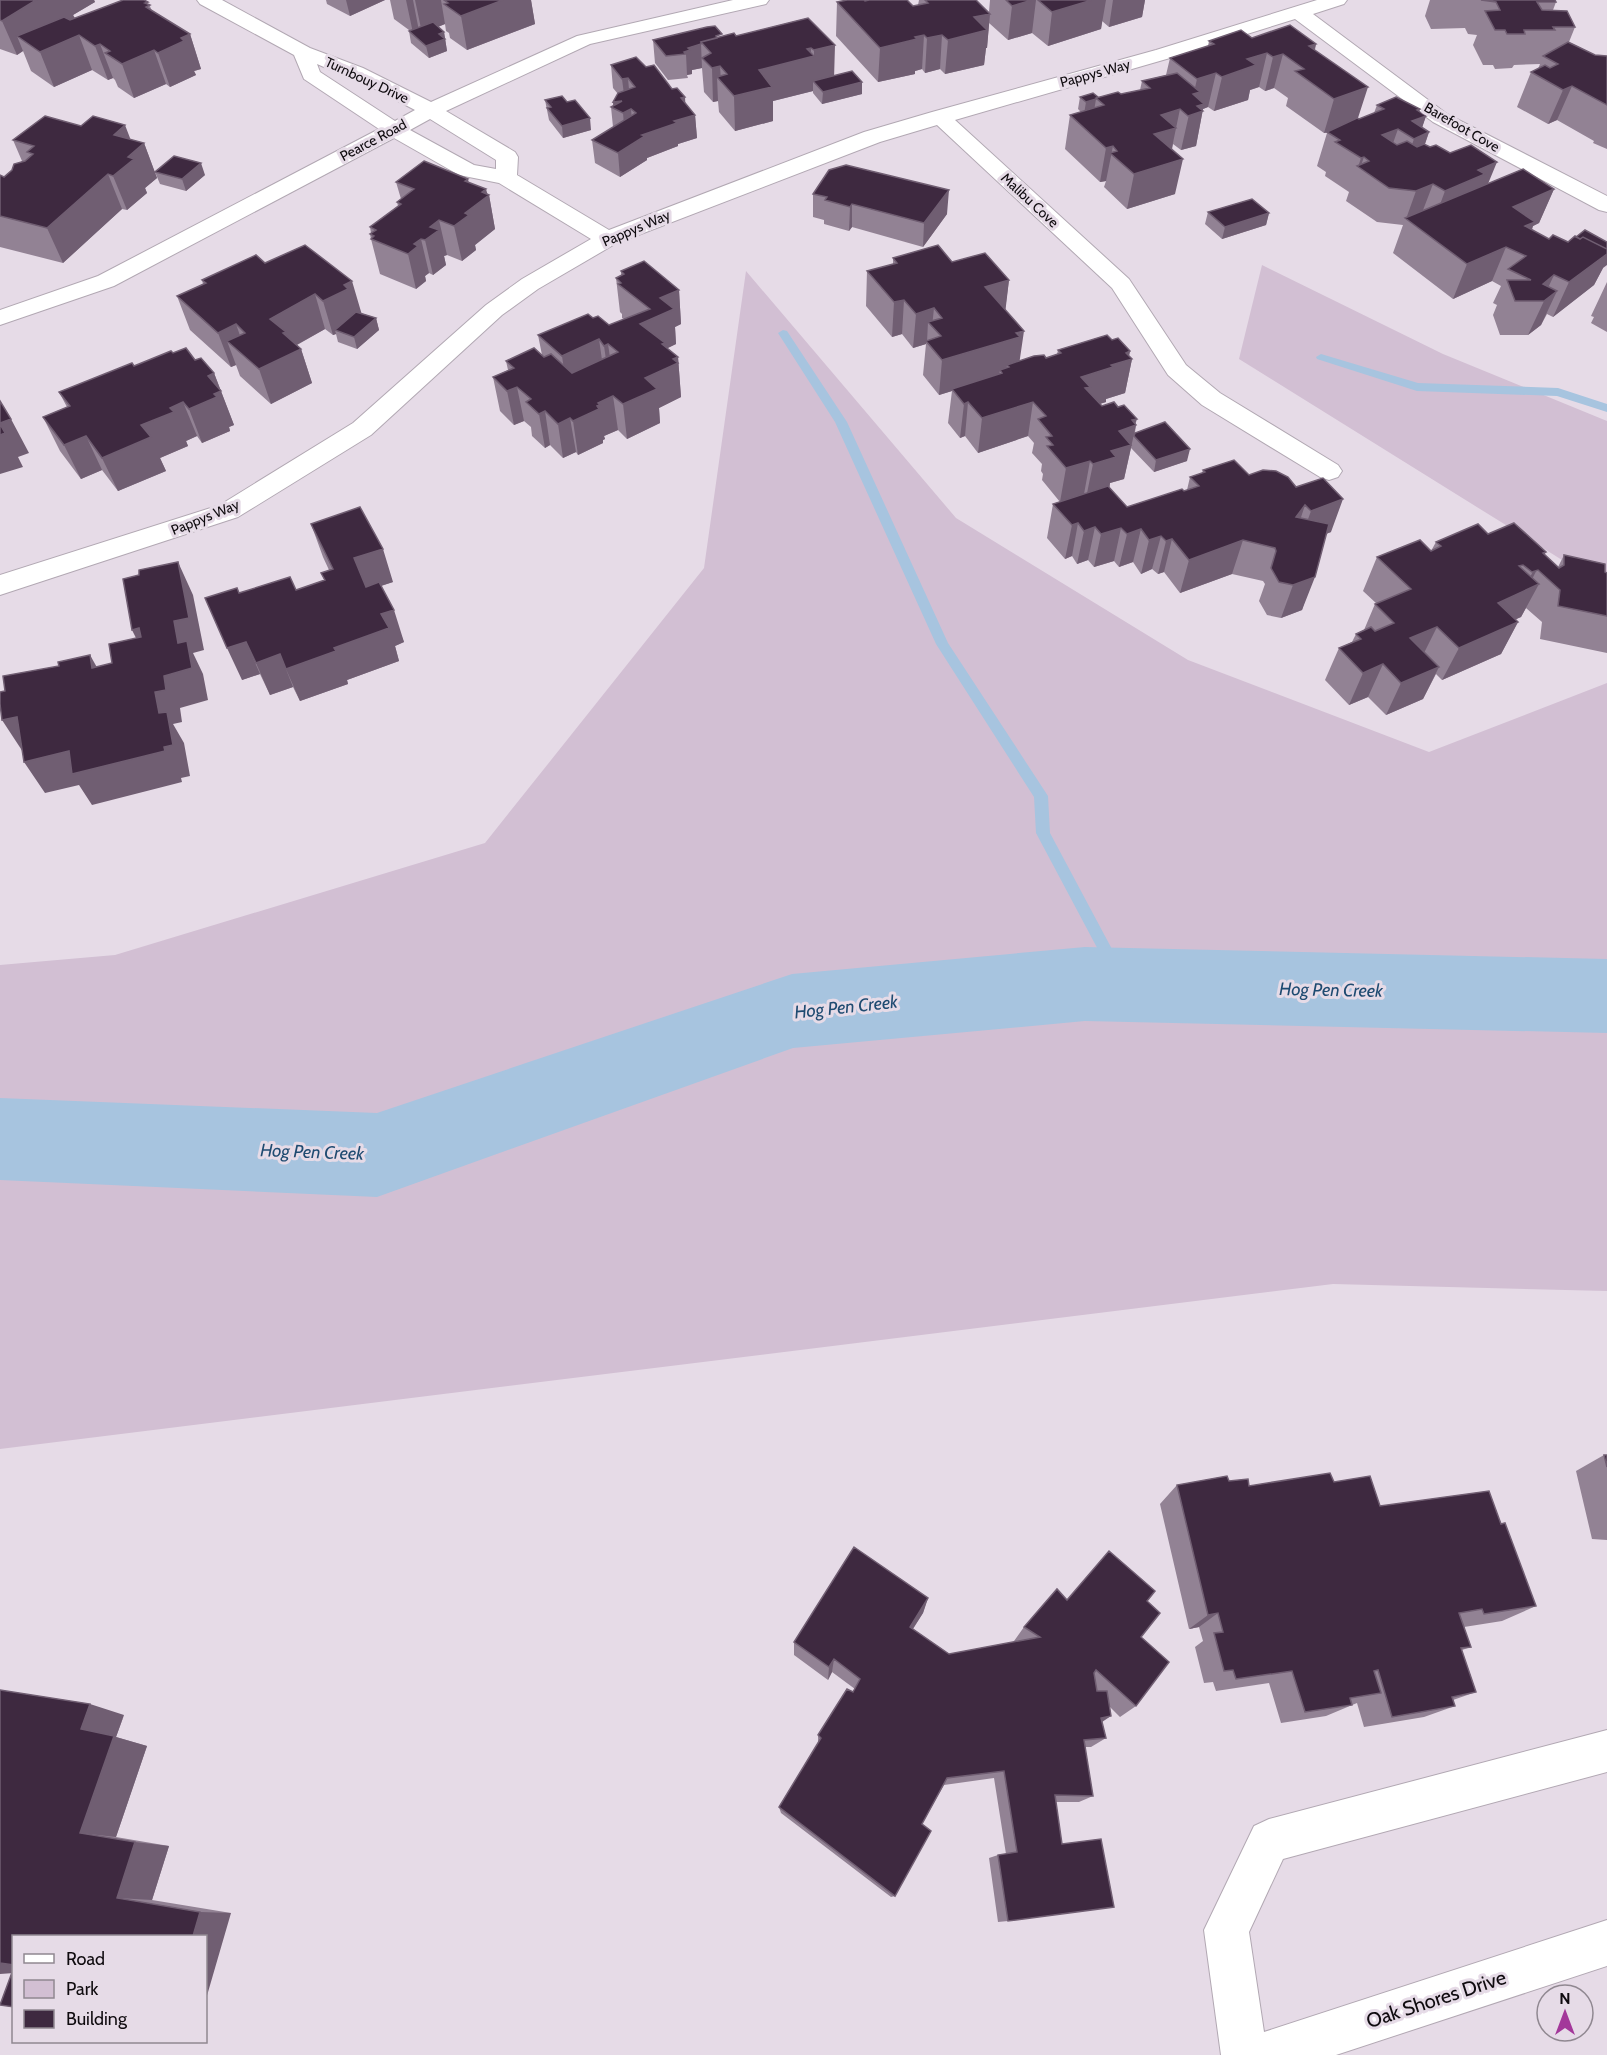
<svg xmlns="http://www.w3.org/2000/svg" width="1607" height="2055" font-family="Cabin,sans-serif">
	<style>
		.green { fill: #d2bfd3 }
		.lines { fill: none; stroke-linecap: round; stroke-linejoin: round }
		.stream { fill: #a7c4df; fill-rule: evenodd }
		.river { fill: #a7c4df; fill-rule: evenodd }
		.minor-casing { stroke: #b2a8b3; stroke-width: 2 }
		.minor { fill: #fff; fill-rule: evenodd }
		.wall { fill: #928294 }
		.shaded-wall { fill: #705e72 }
		.building { fill: #3e2940; stroke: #705e72; stroke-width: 1.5 }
		.labels { text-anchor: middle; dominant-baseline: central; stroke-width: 6; stroke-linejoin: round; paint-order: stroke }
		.far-street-label { font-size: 14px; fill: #0f0b0f; stroke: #e6dbe7 }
		.water-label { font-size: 18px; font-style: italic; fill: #1f4b71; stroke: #e6dbe7 }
		.near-street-label { font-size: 20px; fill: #0f0b0f; stroke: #e6dbe7 }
	</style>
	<rect width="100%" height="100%" fill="#e6dbe7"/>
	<path class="green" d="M 1262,265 L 1443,354 L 1607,421 L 1607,588 L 1239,359 Z
		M 746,271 L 956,518 L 1188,660 L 1429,752 L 1607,683 L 1607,1291 L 1333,1284 L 0,1449 L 0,965 L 115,955 L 485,843 L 704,568 Z"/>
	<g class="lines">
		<path class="stream" d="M 783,330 L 787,331 L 847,422 L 948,643 L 1048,796 L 1050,833 L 1129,981 L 1131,985 L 1129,989 L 1124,991 L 1119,989 L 1036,833 L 1034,797 L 936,644 L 835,422 L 778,333 Z
			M 1321,354 L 1418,383 L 1558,388 L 1607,404 L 1607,412 L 1557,396 L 1417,391 L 1317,359 L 1316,357 Z"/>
		<path class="river" d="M 1085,947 L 1607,959 L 1607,1033 L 1085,1021 L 793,1048 L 377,1197 L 0,1180 L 0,1098 L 377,1113 L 792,974 Z"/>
		<g class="minor-casing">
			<path id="minor" d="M 197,0 L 222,0 L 310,48 L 363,68 L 431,102 L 577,36 L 733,0 L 769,0 L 766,4 L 590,44 L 446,111 L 515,152 L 518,157 L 517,175 L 609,230 L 864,132 L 932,112 L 1156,50 L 1317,0 L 1347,0 L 1344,4 L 1313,14 L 1447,114 L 1607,196 L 1607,212 L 1599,210 L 1433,122 L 1295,19 L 1170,58 L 955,120 L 1129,279 L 1186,365 L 1220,393 L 1338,465 L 1342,471 L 1338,477 L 1329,480 L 1320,477 L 1202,405 L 1168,375 L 1112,288 L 937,125 L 880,142 L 615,244 L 538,289 L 502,315 L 371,435 L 238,517 L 0,595 L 0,575 L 220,505 L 353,423 L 486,305 L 522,279 L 591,239 L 499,183 L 459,175 L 394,138 L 114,286 L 0,325 L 0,310 L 98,276 L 379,129 L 304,79 L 294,55 L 200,4 ZM 317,64 L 375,89 L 415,110 L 395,121 L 320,72 ZM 430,119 L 496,160 L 496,169 L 474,165 L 410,130 Z
				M 1607,1730 L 1607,1772 L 1283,1859 L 1249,1932 L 1264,2032 L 1607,1920 L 1607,1966 L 1336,2055 L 1221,2055 L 1204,1930 L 1254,1826 L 1269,1819 Z"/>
		</g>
		<use href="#minor" class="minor"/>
	</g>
	<path class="wall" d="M 0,0 L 94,0 L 95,2 L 73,15 L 75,18 L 149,4 L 152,11 L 190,34 L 201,69 L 194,71 L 196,75 L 170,87 L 166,84 L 134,98 L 118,87 L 115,80 L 113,78 L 108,80 L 92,70 L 54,87 L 31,71 L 23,51 L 17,55 L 0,49 Z
		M 326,0 L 385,0 L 350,16 L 327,4 Z
		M 390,0 L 531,0 L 535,24 L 467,50 L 450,38 L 449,33 L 446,31 L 445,24 L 438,27 L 444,32 L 447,51 L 429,58 L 411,43 L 409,31 L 409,30 L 394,19 Z
		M 919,0 L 976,0 L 989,12 L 990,0 L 1145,0 L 1142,17 L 1109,27 L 1102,21 L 1101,29 L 1048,46 L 1032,33 L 1008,40 L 989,23 L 987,48 L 986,48 L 984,65 L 945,74 L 940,69 L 925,73 L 922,69 L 915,71 L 915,74 L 878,82 L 836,36 L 837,2 L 865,1 L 913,6 L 918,5 Z
		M 1430,0 L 1555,0 L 1556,2 L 1553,10 L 1575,27 L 1569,42 L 1595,55 L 1607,56 L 1607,149 L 1593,143 L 1594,141 L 1557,120 L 1548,124 L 1517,107 L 1531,72 L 1538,69 L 1540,64 L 1514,65 L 1512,68 L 1495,69 L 1493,65 L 1483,65 L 1473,45 L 1477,35 L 1468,34 L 1465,28 L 1431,29 L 1425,16 Z
		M 808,18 L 834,75 L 862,94 L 822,104 L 813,93 L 813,91 L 773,101 L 773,121 L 735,131 L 719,112 L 718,101 L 713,102 L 704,92 L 702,68 L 692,70 L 692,74 L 687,75 L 688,78 L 668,80 L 655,63 L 653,40 L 736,36 Z
		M 1252,38 L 1316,44 L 1315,50 L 1359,119 L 1374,113 L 1377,105 L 1420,109 L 1419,112 L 1426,116 L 1422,127 L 1429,132 L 1425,144 L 1488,184 L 1554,189 L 1539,223 L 1533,226 L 1532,230 L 1603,268 L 1594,285 L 1553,317 L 1547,314 L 1541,325 L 1528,335 L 1500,335 L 1493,315 L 1497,305 L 1493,303 L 1501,286 L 1492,281 L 1453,299 L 1393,253 L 1403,225 L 1377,222 L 1346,201 L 1349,192 L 1325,176 L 1326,172 L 1317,166 L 1327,133 L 1324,133 L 1286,106 L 1288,98 L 1274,88 L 1265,91 L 1259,87 L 1250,90 L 1248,100 L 1214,111 L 1208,107 L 1203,109 L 1196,146 L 1181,150 L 1173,144 L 1172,150 L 1175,194 L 1127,209 L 1104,187 L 1106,181 L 1100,182 L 1065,149 L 1070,115 L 1081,112 L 1078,109 L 1080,97 L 1098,97 L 1121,94 L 1140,90 L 1142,81 L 1166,75 L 1170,58 L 1208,46 L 1209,41 Z
		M 611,65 L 646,67 L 672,89 L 685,97 L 685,103 L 695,115 L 697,138 L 678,144 L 678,146 L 647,158 L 647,160 L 620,177 L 595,163 L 592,140 L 613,127 L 611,107 L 613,106 L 613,102 L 618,94 L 613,88 Z
		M 545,100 L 591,130 L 563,138 L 549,120 Z
		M 13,140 L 131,140 L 144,143 L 157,178 L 145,188 L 147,193 L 127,210 L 122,209 L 63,263 L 0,247 L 0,175 L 4,177 L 22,161 Z
		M 155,172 L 205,175 L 186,191 L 160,184 Z
		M 396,182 L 469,182 L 489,195 L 495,229 L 475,245 L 476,250 L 462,261 L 447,255 L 444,256 L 446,265 L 433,275 L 429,273 L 425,276 L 426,281 L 416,289 L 380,274 L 371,239 L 370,234 L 371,233 L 370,227 L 398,206 L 397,202 L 401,199 Z
		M 813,194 L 947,214 L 923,247 L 852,227 L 849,231 L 824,224 L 824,220 L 813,217 Z
		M 1208,212 L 1269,213 L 1266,225 L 1222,239 L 1205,224 Z
		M 893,258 L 952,262 L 1009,280 L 1005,310 L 1019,361 L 1046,358 L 1057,354 L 1058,350 L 1112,340 L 1130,351 L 1129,356 L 1132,359 L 1125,393 L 1106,399 L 1106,402 L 1100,404 L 1102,406 L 1136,424 L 1135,433 L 1187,461 L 1154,472 L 1131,448 L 1124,479 L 1110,483 L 1109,488 L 1127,507 L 1187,490 L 1190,477 L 1202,473 L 1203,470 L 1249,475 L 1276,471 L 1331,532 L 1326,534 L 1302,610 L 1281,618 L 1267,615 L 1259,601 L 1265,584 L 1263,581 L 1232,574 L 1180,593 L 1164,572 L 1158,574 L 1152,569 L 1141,574 L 1133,562 L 1119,567 L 1114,561 L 1094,567 L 1088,560 L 1077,564 L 1072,556 L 1065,559 L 1047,538 L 1053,504 L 1060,502 L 1042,480 L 1043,474 L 1041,471 L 1042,464 L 1032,453 L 1034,443 L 1028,436 L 978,453 L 965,436 L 960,438 L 948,423 L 952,391 L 939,395 L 923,375 L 926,344 L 913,348 L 902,334 L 892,337 L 866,306 L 867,271 L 893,264 Z
		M 265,263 L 361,313 L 376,318 L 379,330 L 357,349 L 338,342 L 336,334 L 333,335 L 325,329 L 297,345 L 301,349 L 312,383 L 271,404 L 240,376 L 236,365 L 231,367 L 190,330 L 177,296 L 203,284 L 202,280 Z
		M 621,271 L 679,290 L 681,324 L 675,327 L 676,344 L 667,348 L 678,357 L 681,397 L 659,408 L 660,423 L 627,439 L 618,430 L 604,436 L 605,439 L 603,440 L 603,443 L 578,455 L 576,452 L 563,458 L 550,445 L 545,448 L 532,436 L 531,427 L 524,421 L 514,425 L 500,411 L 493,377 L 508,370 L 506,361 L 542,355 L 538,335 L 593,318 L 609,325 L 624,319 L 622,318 L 622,314 L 620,312 L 616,278 L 621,275 Z
		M 1607,282 L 1607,332 L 1591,323 L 1594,317 L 1591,316 Z
		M 173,353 L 195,360 L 214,373 L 234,425 L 229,427 L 230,431 L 202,443 L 197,436 L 186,441 L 188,446 L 160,458 L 166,471 L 118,491 L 102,470 L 81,479 L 60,451 L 43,417 L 67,407 L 59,392 Z
		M 311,524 L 393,582 L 381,586 L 404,642 L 395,646 L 399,661 L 347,680 L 348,684 L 300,701 L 293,687 L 270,695 L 260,674 L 242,680 L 239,593 L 296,590 L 324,580 L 321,573 L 329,570 L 323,557 Z
		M 1488,534 L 1545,555 L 1558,567 L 1564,555 L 1607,573 L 1607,653 L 1540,639 L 1542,622 L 1526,608 L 1521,617 L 1516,619 L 1518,622 L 1501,654 L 1442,680 L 1436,674 L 1423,699 L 1386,715 L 1368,697 L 1349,705 L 1325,680 L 1339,648 L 1352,642 L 1356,634 L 1364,630 L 1375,604 L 1377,604 L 1363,591 L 1377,557 L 1431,551 L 1436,542 Z
		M 1604,1455 L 1607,1455 L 1607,1540 L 1592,1539 L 1576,1471 Z
		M 1229,1481 L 1249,1486 L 1334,1482 L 1380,1506 L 1501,1524 L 1536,1606 L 1502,1621 L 1464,1627 L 1471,1647 L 1462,1650 L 1476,1692 L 1453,1700 L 1455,1706 L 1424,1717 L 1364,1727 L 1357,1703 L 1326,1716 L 1281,1723 L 1269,1683 L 1216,1691 L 1213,1682 L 1204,1683 L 1195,1647 L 1203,1641 L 1199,1627 L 1189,1629 L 1160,1504 L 1177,1485 Z
		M 928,1598 L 923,1613 L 913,1629 L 949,1654 L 1015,1642 L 1014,1641 L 1024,1627 L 1067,1600 L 1147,1601 L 1141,1637 L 1136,1706 L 1120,1717 L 1110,1707 L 1102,1722 L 1106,1738 L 1091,1747 L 1085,1747 L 1093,1796 L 1079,1802 L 1056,1802 L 1008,1921 L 998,1922 L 989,1858 L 998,1855 L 1006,1854 L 994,1778 L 944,1785 L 922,1824 L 895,1896 L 891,1897 L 781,1813 L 779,1807 L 818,1743 L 818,1735 L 855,1689 L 832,1672 L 828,1680 L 794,1655 L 794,1642 Z
		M 124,1715 L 116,1737 L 147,1746 L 116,1837 L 169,1846 L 152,1900 L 231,1913 L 11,1973 Z"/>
	<path class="shaded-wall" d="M 36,0 L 94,0 L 95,2 L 73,15 L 75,19 L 17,36 L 23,51 L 17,55 L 2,21 Z
		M 346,0 L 385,0 L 350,16 Z
		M 406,0 L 413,0 L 419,31 L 413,33 Z
		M 415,0 L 441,0 L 445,24 L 422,33 Z
		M 503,0 L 531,0 L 535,24 L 467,50 L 461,16 Z
		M 1032,0 L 1036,0 L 1032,33 L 1008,40 L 1012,6 Z
		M 1092,0 L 1106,0 L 1101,29 L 1048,46 L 1052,12 Z
		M 1113,0 L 1145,0 L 1142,17 L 1109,27 Z
		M 990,14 L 987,48 L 986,48 L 984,65 L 945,74 L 948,40 L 974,17 Z
		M 444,32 L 447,51 L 429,58 L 426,46 L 439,34 Z
		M 190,34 L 201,69 L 194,71 L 196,75 L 170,87 L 158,53 L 181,38 Z
		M 79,35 L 92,70 L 54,87 L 40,52 Z
		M 924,35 L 922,69 L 915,71 L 915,74 L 878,82 L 880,48 Z
		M 942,35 L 940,69 L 925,73 L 927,38 Z
		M 100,44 L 113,78 L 108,80 L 95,46 Z
		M 701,44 L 702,68 L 692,70 L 692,74 L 687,75 L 686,54 L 684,52 L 688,48 Z
		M 1316,44 L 1307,78 L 1309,46 Z
		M 835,45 L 834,79 L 813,81 L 813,91 L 773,101 L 773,121 L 735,131 L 734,96 L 759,70 L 807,49 L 811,48 L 811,57 L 814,56 L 814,50 Z
		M 154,50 L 166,84 L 134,98 L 122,64 Z
		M 1267,53 L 1259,87 L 1250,90 L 1248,100 L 1214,111 L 1222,77 L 1247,59 Z
		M 1283,54 L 1274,88 L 1265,91 L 1273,57 Z
		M 720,66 L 721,81 L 717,77 L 718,101 L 713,102 L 712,68 Z
		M 1216,73 L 1208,107 L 1203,109 L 1196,146 L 1181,150 L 1197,79 Z
		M 628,78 L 630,101 L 625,102 L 622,79 Z
		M 862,82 L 862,94 L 822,104 L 823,92 Z
		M 1572,86 L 1557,120 L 1548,124 L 1563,90 Z
		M 1368,87 L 1357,121 L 1324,133 L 1334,99 Z
		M 685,97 L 686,117 L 695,115 L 697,138 L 678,144 L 678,146 L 647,158 L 647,160 L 620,177 L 618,153 L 681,98 Z
		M 1096,99 L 1094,111 L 1084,114 L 1086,102 Z
		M 622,101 L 631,109 L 633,133 L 625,137 L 623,113 L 614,109 L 613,102 Z
		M 1180,109 L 1169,162 L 1154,134 L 1161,115 Z
		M 1420,109 L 1416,120 L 1426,116 L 1419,137 L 1429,132 L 1417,167 L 1402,173 L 1414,139 L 1408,135 L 1417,110 Z
		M 590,118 L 591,130 L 563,138 L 562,126 Z
		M 125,125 L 135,151 L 144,143 L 157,178 L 145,188 L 147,193 L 127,210 L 113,176 L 114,135 Z
		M 1398,129 L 1386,163 L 1382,135 Z
		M 1113,146 L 1106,181 L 1100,182 L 1106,148 Z
		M 1364,157 L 1360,168 L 1358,167 L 1361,158 Z
		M 1183,159 L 1175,194 L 1127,209 L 1134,174 Z
		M 1497,162 L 1483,196 L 1432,226 L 1445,191 L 1478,170 Z
		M 201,163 L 205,175 L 186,191 L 182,179 Z
		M 108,174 L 122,209 L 63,263 L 47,228 Z
		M 468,179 L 474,207 L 482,192 L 486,189 L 488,196 L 489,195 L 495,229 L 475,245 L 476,250 L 462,261 L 454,226 L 465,181 Z
		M 1433,184 L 1420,218 L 1406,219 L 1416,191 Z
		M 1554,189 L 1539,223 L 1533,226 L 1521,254 L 1513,207 Z
		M 949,190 L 947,214 L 923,247 L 924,223 Z
		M 852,204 L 852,227 L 849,231 L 850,207 Z
		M 1269,213 L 1266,225 L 1222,239 L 1225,227 Z
		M 439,220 L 447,255 L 444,256 L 446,265 L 433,275 L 425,240 L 430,227 Z
		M 421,239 L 429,273 L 425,276 L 426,281 L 416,289 L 408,254 L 414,244 Z
		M 1506,247 L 1492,281 L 1453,299 L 1467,264 Z
		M 1607,254 L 1607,265 L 1603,268 L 1594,285 L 1553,317 L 1569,282 Z
		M 1554,275 L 1542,301 L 1543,284 Z
		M 1009,280 L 1005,314 L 985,287 Z
		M 352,281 L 362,315 L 335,330 L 336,334 L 333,335 L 323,301 L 344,285 Z
		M 679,290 L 681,324 L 675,327 L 676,344 L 666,349 L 673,359 L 678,357 L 681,397 L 659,408 L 660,423 L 627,439 L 623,404 L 640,324 L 660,298 Z
		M 1557,291 L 1541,325 L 1528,335 L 1544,301 Z
		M 315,294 L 325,329 L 291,348 L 301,349 L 312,383 L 271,404 L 259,369 L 270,319 Z
		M 904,300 L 902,334 L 892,337 L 894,302 Z
		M 934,308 L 932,327 L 928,322 L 927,342 L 926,341 L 926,344 L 913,348 L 916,314 Z
		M 376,318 L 379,330 L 357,349 L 354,337 Z
		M 236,324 L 248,359 L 227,341 L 236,365 L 231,367 L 218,333 Z
		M 1024,331 L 1019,365 L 1009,367 L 1007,365 L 1006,374 L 1002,373 L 1000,370 L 999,376 L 952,389 L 952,391 L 939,395 L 942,360 Z
		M 599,339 L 604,374 L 567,390 L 562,356 Z
		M 608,344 L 613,378 L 609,380 L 604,346 Z
		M 1130,351 L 1128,360 L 1132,359 L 1125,393 L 1106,399 L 1106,402 L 1086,408 L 1081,377 L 1111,365 L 1126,353 Z
		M 214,373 L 234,425 L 229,427 L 230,431 L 202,443 L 189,409 L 208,376 Z
		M 517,387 L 524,421 L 514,425 L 507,391 Z
		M 613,396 L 618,430 L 604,436 L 605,439 L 603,440 L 603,443 L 578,455 L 573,421 L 598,403 Z
		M 183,402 L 197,436 L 186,441 L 188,446 L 160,458 L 166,471 L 118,491 L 102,458 L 141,425 L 170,408 Z
		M 968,402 L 965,436 L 960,438 L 964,404 Z
		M 1033,402 L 1028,436 L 978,453 L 982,418 Z
		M 545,411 L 550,445 L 545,448 L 539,414 Z
		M 570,418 L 576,452 L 563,458 L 558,424 Z
		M 11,419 L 29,453 L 18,457 L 23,467 L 0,474 L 0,423 Z
		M 1137,419 L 1135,425 L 1136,425 L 1124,479 L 1110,483 L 1109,491 L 1086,498 L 1093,464 L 1111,451 L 1119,431 L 1132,420 Z
		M 86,436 L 102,470 L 81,479 L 64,445 Z
		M 1190,449 L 1187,461 L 1154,472 L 1156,460 Z
		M 1090,461 L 1084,494 L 1060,502 L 1066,468 Z
		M 1343,499 L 1331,532 L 1299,544 L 1311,511 Z
		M 1305,505 L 1294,539 L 1296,517 Z
		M 1078,523 L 1072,556 L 1065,559 L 1072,525 Z
		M 1095,527 L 1088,560 L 1077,564 L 1084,531 Z
		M 1121,528 L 1114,561 L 1094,567 L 1101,534 Z
		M 1141,529 L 1133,562 L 1119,567 L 1127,534 Z
		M 1161,536 L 1152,569 L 1141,574 L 1149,540 Z
		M 1172,539 L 1164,572 L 1158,574 L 1166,541 Z
		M 1243,540 L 1232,574 L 1180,593 L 1189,560 Z
		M 383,549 L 393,582 L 365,591 L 354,558 Z
		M 1546,552 L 1527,589 L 1539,584 L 1521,617 L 1481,635 L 1498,603 L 1522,592 L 1543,553 Z
		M 178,562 L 193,595 L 204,650 L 193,653 L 203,674 L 208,700 L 180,708 L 182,722 L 173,724 L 184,743 L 190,776 L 181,778 L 182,782 L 92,805 L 79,785 L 45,793 L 24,762 L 159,713 L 155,692 L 164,676 L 178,643 L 174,621 Z
		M 1315,577 L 1302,610 L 1281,618 L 1293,585 Z
		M 394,610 L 404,642 L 395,646 L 399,661 L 347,680 L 348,684 L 300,701 L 286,669 L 334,648 L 381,614 Z
		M 1518,622 L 1501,654 L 1442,680 L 1459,648 Z
		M 1437,627 L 1421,659 L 1410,638 Z
		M 139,628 L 148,662 L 132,630 Z
		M 246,642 L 260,674 L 242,680 L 227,648 Z
		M 280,654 L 293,687 L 270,695 L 256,663 Z
		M 90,655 L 108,687 L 92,668 Z
		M 1383,664 L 1368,697 L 1349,705 L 1363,673 Z
		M 1439,667 L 1423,699 L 1386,715 L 1401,683 Z
		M 17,717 L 23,752 L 2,720 Z
		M 928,1598 L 923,1613 L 905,1641 L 910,1627 Z
		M 1218,1613 L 1199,1627 L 1189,1629 L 1208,1615 Z
		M 834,1659 L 832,1672 L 828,1680 L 829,1667 Z
		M 90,1704 L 124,1715 L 116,1737 L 147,1746 L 116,1837 L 80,1833 L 81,1729 Z
		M 1111,1716 L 1096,1726 L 1101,1718 Z
		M 135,1842 L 169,1846 L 152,1900 L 117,1898 Z
		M 200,1912 L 231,1913 L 206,1999 L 206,1936 L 193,1936 Z
		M 0,1959 L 14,1959 L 14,1973 L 0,1974 Z"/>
	<path class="building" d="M 0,0 L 36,0 L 2,21 L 0,20 Z
		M 123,0 L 144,0 L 148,2 L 145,3 L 150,5 L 146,7 L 190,34 L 181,38 L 184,41 L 158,53 L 154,50 L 122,64 L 105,53 L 110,51 L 100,44 L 95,46 L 79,35 L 40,52 L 17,36 L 64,17 L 70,20 Z
		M 444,0 L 503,0 L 461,16 L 444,4 L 448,3 Z
		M 847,0 L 864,0 L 865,1 L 869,0 L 907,0 L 913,6 L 928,3 L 925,0 L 976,0 L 990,14 L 974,17 L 987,30 L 948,40 L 942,35 L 927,38 L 924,35 L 915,37 L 917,39 L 880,48 L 837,2 Z
		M 1006,0 L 1032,0 L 1012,6 Z
		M 1038,0 L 1092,0 L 1052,12 Z
		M 1481,0 L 1555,0 L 1556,2 L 1537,2 L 1542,10 L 1567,11 L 1575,27 L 1553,27 L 1555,30 L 1524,30 L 1525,34 L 1507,34 L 1505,30 L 1495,30 L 1485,11 L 1500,10 L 1496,2 Z
		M 808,18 L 835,45 L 814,50 L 811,48 L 807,49 L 814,56 L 759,70 L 772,87 L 734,96 L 717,77 L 727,74 L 720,66 L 712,68 L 702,58 L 711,53 L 701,42 L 734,33 L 736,36 Z
		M 433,22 L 444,32 L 439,34 L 445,39 L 426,46 L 409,31 Z
		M 1290,25 L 1316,44 L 1309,46 L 1368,87 L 1334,99 L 1295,71 L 1304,69 L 1283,54 L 1273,57 L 1267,53 L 1247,59 L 1256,65 L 1222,77 L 1216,73 L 1197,79 L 1170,58 L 1214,44 L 1209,41 L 1241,30 L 1252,38 Z
		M 715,26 L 722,34 L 716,36 L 717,38 L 701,42 L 701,44 L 688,48 L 690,50 L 684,52 L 686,54 L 666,56 L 653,40 L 707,27 Z
		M 1568,42 L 1595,55 L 1607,56 L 1607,105 L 1572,86 L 1563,90 L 1531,72 L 1545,65 L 1550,68 L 1558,64 L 1543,56 Z
		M 636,57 L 646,67 L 654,65 L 672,89 L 677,88 L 685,97 L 681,98 L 695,115 L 674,121 L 677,123 L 642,135 L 645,136 L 618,153 L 592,140 L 636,113 L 631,109 L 623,113 L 611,107 L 622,101 L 613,102 L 618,93 L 635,87 L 628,78 L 622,79 L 611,65 Z
		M 852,71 L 862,82 L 823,92 L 813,81 Z
		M 1177,73 L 1200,92 L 1193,94 L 1204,104 L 1197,106 L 1203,111 L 1188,116 L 1180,109 L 1161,115 L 1176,128 L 1154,134 L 1183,159 L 1134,174 L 1110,153 L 1117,151 L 1113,146 L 1106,148 L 1070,115 L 1104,105 L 1096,98 L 1118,92 L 1121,94 L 1150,88 L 1142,81 Z
		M 1093,93 L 1098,97 L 1096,98 L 1096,99 L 1086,102 L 1080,97 Z
		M 562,96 L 567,102 L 575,100 L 590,118 L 562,126 L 547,108 L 551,107 L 545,100 Z
		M 1396,97 L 1420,109 L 1417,110 L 1426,116 L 1412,121 L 1429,132 L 1414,139 L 1398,129 L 1382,135 L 1397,145 L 1407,141 L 1417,147 L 1424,144 L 1430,147 L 1436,145 L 1450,153 L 1471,145 L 1497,162 L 1478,170 L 1485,174 L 1445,191 L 1433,184 L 1416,191 L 1389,188 L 1357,166 L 1369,161 L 1364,157 L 1361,158 L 1335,142 L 1340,140 L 1327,132 L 1357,118 L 1359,119 L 1384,109 L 1377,105 Z
		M 45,116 L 81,126 L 93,116 L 125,125 L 114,135 L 144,143 L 128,157 L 134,159 L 113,176 L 108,174 L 47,228 L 0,216 L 0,175 L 4,177 L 12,170 L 14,164 L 25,161 L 33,154 L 27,152 L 34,146 L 13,140 Z
		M 174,156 L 201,163 L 182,179 L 155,172 Z
		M 424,161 L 468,179 L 465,181 L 486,189 L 482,192 L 489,195 L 465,213 L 469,215 L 454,226 L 439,220 L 430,227 L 439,230 L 425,240 L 421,239 L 414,244 L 418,246 L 408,254 L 371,239 L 374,236 L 370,234 L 376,230 L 370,227 L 401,204 L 397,202 L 414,189 L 396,182 Z
		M 846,165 L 949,190 L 924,223 L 852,204 L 850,207 L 825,200 L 827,197 L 813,194 L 829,170 Z
		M 1523,169 L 1554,189 L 1513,207 L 1535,222 L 1525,226 L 1549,239 L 1553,235 L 1568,242 L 1575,236 L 1580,239 L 1583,237 L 1607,249 L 1607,254 L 1569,282 L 1554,275 L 1543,284 L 1557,291 L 1544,301 L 1515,301 L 1507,280 L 1531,280 L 1508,269 L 1526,256 L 1506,247 L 1467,264 L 1405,218 Z
		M 1252,199 L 1269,213 L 1225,227 L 1208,212 Z
		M 1585,230 L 1607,242 L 1607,249 L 1583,237 L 1580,239 L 1576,237 Z
		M 305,245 L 352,281 L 344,285 L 348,289 L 323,301 L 315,294 L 270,319 L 286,332 L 283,333 L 301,349 L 259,369 L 227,341 L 245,333 L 236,324 L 218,333 L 177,296 L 206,283 L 202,280 L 256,255 L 265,263 Z
		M 938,245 L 952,262 L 985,253 L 1009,280 L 985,287 L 1024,331 L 1016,333 L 1020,337 L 942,360 L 926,341 L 941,336 L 928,322 L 942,318 L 934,308 L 916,314 L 904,300 L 894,302 L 867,271 L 897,263 L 893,258 Z
		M 644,261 L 679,290 L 660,298 L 674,309 L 640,324 L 665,343 L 662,344 L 678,357 L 673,359 L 678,363 L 645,378 L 657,389 L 623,404 L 613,396 L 598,403 L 600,405 L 597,406 L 599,409 L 573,421 L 570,418 L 558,424 L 545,411 L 539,414 L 526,402 L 531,399 L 517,387 L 507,391 L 493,377 L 514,368 L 506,361 L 534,348 L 544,357 L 551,354 L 572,373 L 618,352 L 608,344 L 604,346 L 599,339 L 562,356 L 538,335 L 588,314 L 593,318 L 598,316 L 609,325 L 650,309 L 618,284 L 621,283 L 616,278 L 624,274 L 621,271 Z
		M 356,312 L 376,318 L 354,337 L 335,330 Z
		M 1107,335 L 1112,340 L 1118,338 L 1130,351 L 1126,353 L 1132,359 L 1111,365 L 1113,367 L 1081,377 L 1090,387 L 1085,388 L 1102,406 L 1114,402 L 1118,407 L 1124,405 L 1137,419 L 1132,420 L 1136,425 L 1119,431 L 1131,445 L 1111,451 L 1116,457 L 1093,464 L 1090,461 L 1066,468 L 1047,446 L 1053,445 L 1046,437 L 1052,436 L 1038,419 L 1046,416 L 1033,402 L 982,418 L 968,402 L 964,404 L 952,389 L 1002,373 L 1000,370 L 1009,367 L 1007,365 L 1034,356 L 1044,355 L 1046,358 L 1061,353 L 1058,350 Z
		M 186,348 L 195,360 L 201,358 L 214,373 L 208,376 L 221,391 L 214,394 L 217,397 L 189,409 L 183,402 L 170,408 L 174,412 L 141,425 L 151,437 L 102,458 L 86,436 L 64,445 L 43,417 L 70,406 L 59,392 L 132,363 L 134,366 L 171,351 L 173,353 Z
		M 0,401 L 11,419 L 0,423 Z
		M 1165,422 L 1190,449 L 1156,460 L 1134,436 L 1135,433 Z
		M 0,424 L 5,433 L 0,435 Z
		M 1234,460 L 1249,475 L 1263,470 L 1276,471 L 1288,477 L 1296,487 L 1323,478 L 1343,499 L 1311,511 L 1305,505 L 1296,517 L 1329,524 L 1315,577 L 1293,585 L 1279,582 L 1271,568 L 1276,551 L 1275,548 L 1243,540 L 1189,560 L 1172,539 L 1166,541 L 1161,536 L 1149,540 L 1141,529 L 1127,534 L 1121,528 L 1101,534 L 1095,527 L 1084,531 L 1078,523 L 1072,525 L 1053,504 L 1108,486 L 1127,507 L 1182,489 L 1184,491 L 1199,486 L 1190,477 L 1205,472 L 1203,470 Z
		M 360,507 L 383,549 L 354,558 L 366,587 L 379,582 L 394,610 L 381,614 L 389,628 L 334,648 L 336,651 L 286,669 L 280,654 L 256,663 L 246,642 L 227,648 L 205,598 L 237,588 L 239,593 L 290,577 L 296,590 L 325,580 L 321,573 L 333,569 L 311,524 Z
		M 1514,523 L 1546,552 L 1543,553 L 1559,568 L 1564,565 L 1564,555 L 1605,564 L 1605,572 L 1607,573 L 1607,616 L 1558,606 L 1560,590 L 1538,570 L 1532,572 L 1523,565 L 1519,566 L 1539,584 L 1498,603 L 1518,622 L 1459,648 L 1437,627 L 1410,638 L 1439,667 L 1401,683 L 1383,664 L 1363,673 L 1339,648 L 1361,639 L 1356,634 L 1371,627 L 1375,631 L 1394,623 L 1375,604 L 1411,589 L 1377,557 L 1420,540 L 1431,551 L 1441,546 L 1436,542 L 1478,524 L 1488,534 Z
		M 178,562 L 189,618 L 174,621 L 178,643 L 187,641 L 192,668 L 164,676 L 166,690 L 155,692 L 159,713 L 167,712 L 173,745 L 164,747 L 165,751 L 72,774 L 69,751 L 24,762 L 17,717 L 2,720 L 0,704 L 0,692 L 5,691 L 3,676 L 59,666 L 58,662 L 90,655 L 92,668 L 112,663 L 109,644 L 141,637 L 139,628 L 132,630 L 123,579 L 139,575 L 139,570 Z
		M 1604,1455 L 1607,1455 L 1607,1467 Z
		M 1330,1473 L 1334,1482 L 1370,1476 L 1380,1506 L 1489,1491 L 1501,1524 L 1505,1523 L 1536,1606 L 1484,1614 L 1482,1609 L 1459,1613 L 1471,1647 L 1461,1648 L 1476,1692 L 1452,1697 L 1455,1706 L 1392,1717 L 1378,1670 L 1374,1671 L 1381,1693 L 1350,1698 L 1352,1705 L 1305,1712 L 1292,1671 L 1236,1679 L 1233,1670 L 1224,1671 L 1214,1633 L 1223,1632 L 1218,1613 L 1208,1615 L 1177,1485 L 1227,1476 L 1229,1481 L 1248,1479 L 1249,1486 Z
		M 854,1547 L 928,1598 L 910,1627 L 949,1654 L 1040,1637 L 1024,1627 L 1057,1589 L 1067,1600 L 1109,1551 L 1155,1591 L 1147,1601 L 1160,1613 L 1141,1637 L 1169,1662 L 1136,1706 L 1096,1670 L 1094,1673 L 1097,1691 L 1107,1691 L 1111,1716 L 1101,1718 L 1106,1738 L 1084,1740 L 1093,1796 L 1055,1795 L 1062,1844 L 1101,1839 L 1114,1907 L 1008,1921 L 998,1855 L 1017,1852 L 1004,1771 L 947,1778 L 922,1824 L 931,1831 L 895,1896 L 779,1807 L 821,1738 L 818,1735 L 847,1689 L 853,1692 L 860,1679 L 834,1659 L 829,1667 L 794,1642 Z
		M 0,1690 L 90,1704 L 81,1729 L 114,1736 L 80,1833 L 135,1842 L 117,1898 L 200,1912 L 193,1936 L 14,1936 L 14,1965 L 0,1963 Z
		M 14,1967 L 14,2007 L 0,2005 Z"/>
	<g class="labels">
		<g class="far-street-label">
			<text transform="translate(1095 73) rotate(-15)">Pappys Way</text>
			<text transform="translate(367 80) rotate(25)">Turnbouy Drive</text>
			<text transform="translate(1462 127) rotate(30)">Barefoot Cove</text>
			<text transform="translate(373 140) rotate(-28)">Pearce Road</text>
			<text transform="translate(1030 200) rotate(43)">Malibu Cove</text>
			<text transform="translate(636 228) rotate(-23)">Pappys Way</text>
			<text transform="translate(205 517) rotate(-22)">Pappys Way</text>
		</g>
		<g class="water-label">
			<text transform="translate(1331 990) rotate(1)">Hog Pen Creek</text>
			<text transform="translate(846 1007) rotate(-6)">Hog Pen Creek</text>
			<text transform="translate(312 1152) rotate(2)">Hog Pen Creek</text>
		</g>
		<g class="near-street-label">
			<text transform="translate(1436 1999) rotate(-18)">Oak Shores Drive</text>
		</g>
	</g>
	<rect x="12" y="1935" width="195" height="108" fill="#e6dbe7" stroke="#908891" stroke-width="1.5"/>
	<rect x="24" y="1954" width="30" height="9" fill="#ffffff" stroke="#908891" stroke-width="1.5"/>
	<text x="66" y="1965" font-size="18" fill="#0f0b0f">Road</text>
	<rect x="24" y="1980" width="30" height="18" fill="#d2bfd3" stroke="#908891" stroke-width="1.5"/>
	<text x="66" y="1995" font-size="18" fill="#0f0b0f">Park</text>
	<rect x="24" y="2010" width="30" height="18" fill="#3e2940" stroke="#908891" stroke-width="1.5"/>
	<text x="66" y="2025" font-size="18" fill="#0f0b0f">Building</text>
	<g transform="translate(1565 2013)"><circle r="28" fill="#e6dbe7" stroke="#908891" stroke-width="1.5"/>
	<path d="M0-4.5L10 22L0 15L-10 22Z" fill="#a3389a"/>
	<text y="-9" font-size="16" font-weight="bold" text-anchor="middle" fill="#0f0b0f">N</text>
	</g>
</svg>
